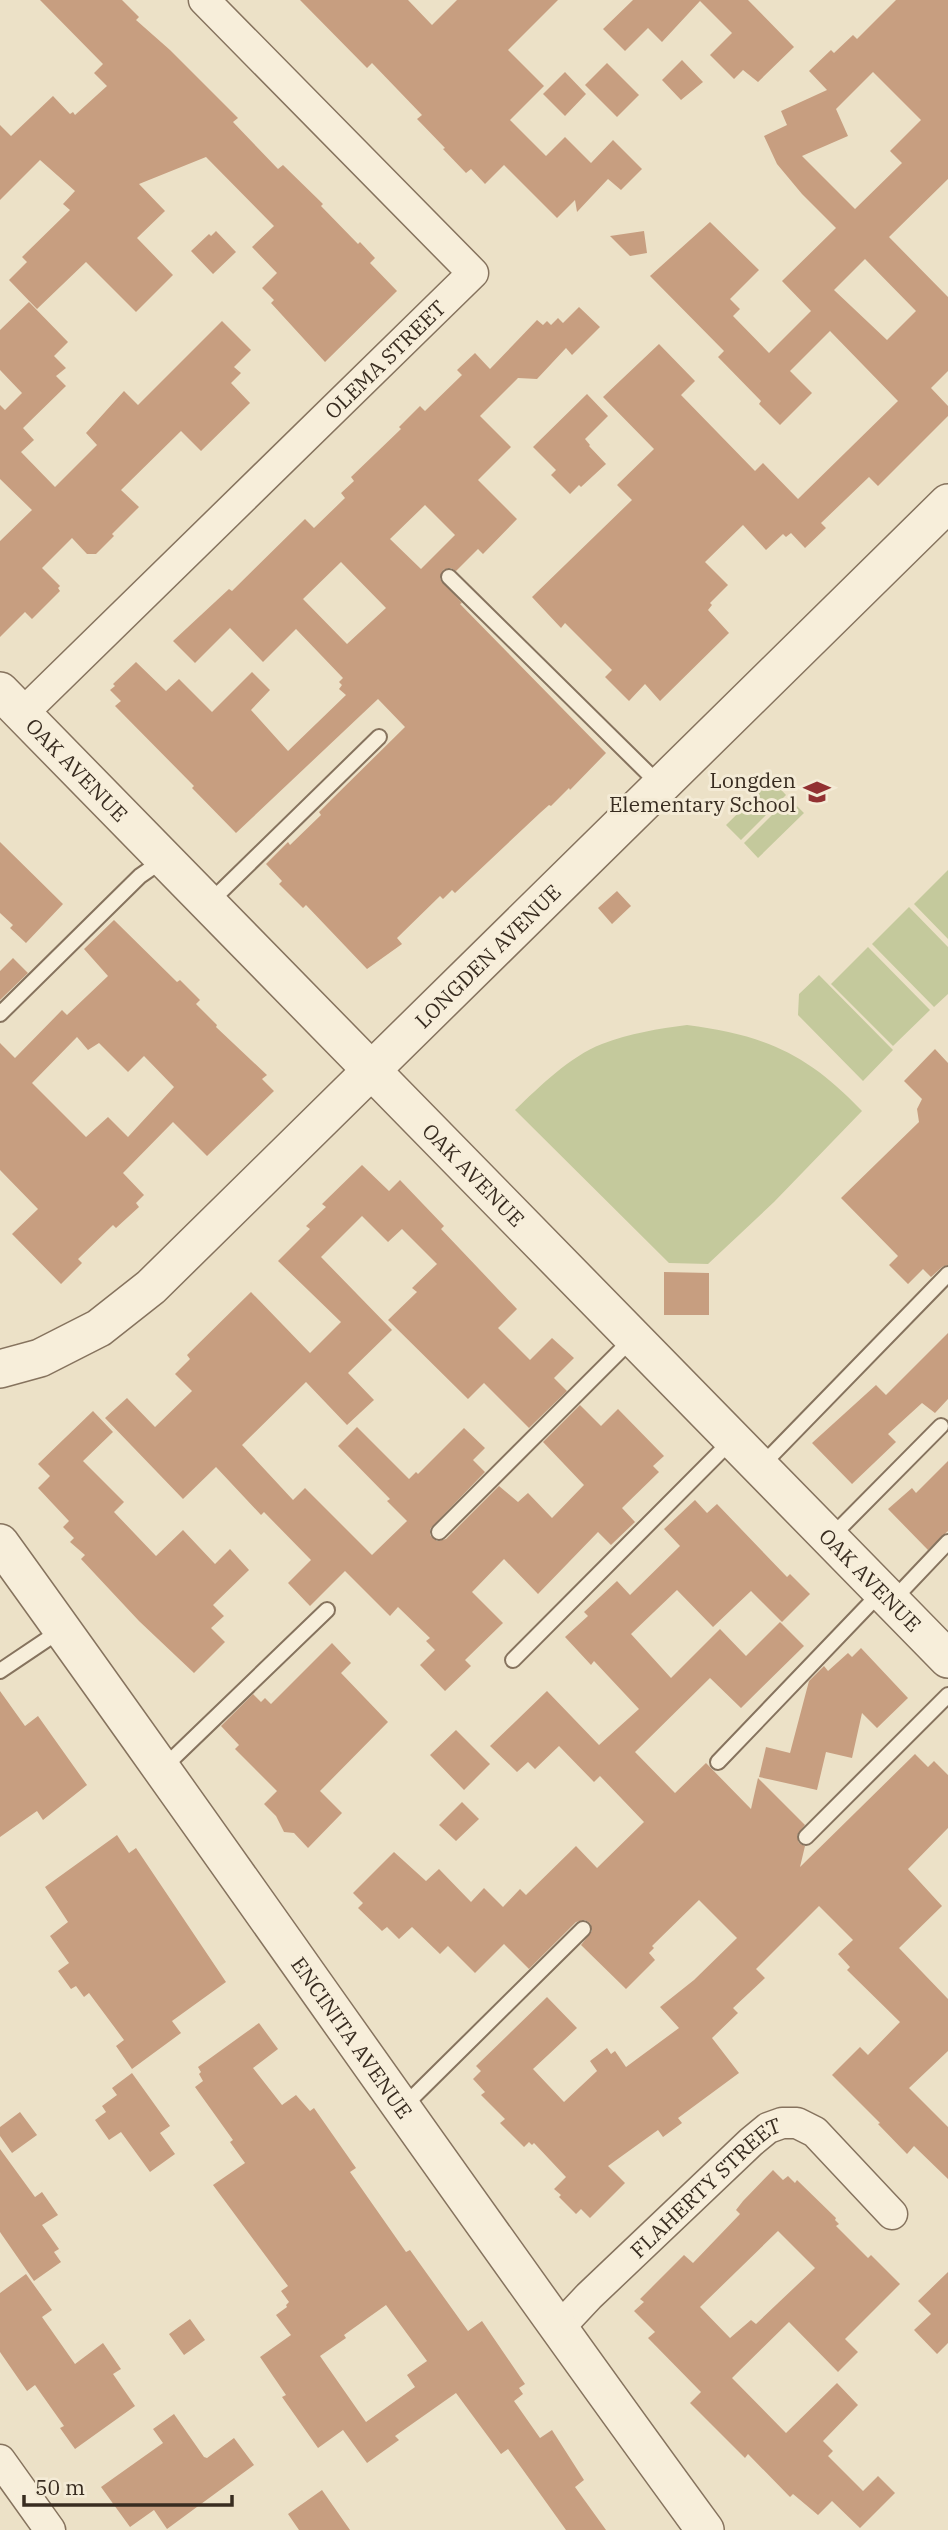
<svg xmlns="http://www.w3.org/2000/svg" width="948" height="2530" font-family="'IBM Plex Serif',serif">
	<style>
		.green { fill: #c4c99c }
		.building { fill: #c79e80; fill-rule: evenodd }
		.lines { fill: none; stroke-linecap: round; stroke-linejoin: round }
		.service-casing { stroke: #86735e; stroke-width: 18 }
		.minor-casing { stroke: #86735e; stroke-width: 33 }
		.tertiary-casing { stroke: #86735e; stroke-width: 40 }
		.service { stroke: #f7eeda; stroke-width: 14 }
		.minor { stroke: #f7eeda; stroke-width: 30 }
		.tertiary { stroke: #f7eeda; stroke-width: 37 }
		.labels { text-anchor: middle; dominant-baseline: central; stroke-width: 6; stroke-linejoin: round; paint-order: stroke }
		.street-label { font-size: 21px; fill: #382c20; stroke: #f4ebd6 }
		.poi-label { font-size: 21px; fill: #382c20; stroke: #f4ebd6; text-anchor: end }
	</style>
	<rect width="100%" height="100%" fill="#ece1c7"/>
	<path class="green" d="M 772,780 L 786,795 L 741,840 L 726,825 Z
		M 789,798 L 804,813 L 758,858 L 744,843 Z
		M 948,870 L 948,939 L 914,904 Z
		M 909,907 L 948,947 L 948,994 L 934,1007 L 872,944 Z
		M 868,947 L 930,1010 L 893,1046 L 831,984 Z
		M 819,975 L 893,1050 L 863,1081 L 798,1015 L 799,994 Z
		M 687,1025 C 765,1035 808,1054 862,1111 L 774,1202 L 708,1264 L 669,1263 L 515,1110 C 540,1086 569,1057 602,1044 C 630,1033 658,1029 687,1025 Z"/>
	<path class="building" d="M 40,0 L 122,0 L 139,17 L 136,20 L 170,50 L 238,118 L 233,122 L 278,169 L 283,165 L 323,204 L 321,206 L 358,244 L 360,242 L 375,258 L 370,263 L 397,291 L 325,362 L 271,303 L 274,300 L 262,288 L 277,273 L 252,247 L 274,226 L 206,157 L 139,184 L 165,211 L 137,238 L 173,275 L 136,312 L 86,262 L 37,309 L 9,280 L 27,262 L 22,257 L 70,210 L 63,204 L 75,191 L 40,160 L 0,200 L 0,125 L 11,136 L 53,96 L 70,114 L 73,112 L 75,115 L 107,86 L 94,73 L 103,64 Z
		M 300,0 L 408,0 L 432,25 L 457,0 L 558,0 L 508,50 L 544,86 L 510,120 L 546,156 L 565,137 L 591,163 L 613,140 L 642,169 L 621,190 L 608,179 L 577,212 L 575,200 L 557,218 L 504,165 L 485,184 L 471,169 L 466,173 L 443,149 L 445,148 L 417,119 L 422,115 L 372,63 L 367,68 Z
		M 633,0 L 748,0 L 794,47 L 758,82 L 743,70 L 734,79 L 710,55 L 732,33 L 700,1 L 662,42 L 648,28 L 625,51 L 603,29 Z
		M 896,0 L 948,0 L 948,179 L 889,237 L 948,297 L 948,371 L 931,388 L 948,406 L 948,416 L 878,486 L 869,477 L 821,523 L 826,528 L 805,548 L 791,533 L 786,537 L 783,534 L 766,550 L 743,525 L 705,562 L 728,585 L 710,603 L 712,605 L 708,610 L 729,633 L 660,701 L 645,684 L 629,701 L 605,677 L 612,670 L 565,623 L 561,628 L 532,597 L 632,500 L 617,485 L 654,449 L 603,397 L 659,344 L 695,381 L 681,395 L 755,471 L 763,463 L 798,499 L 898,401 L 830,331 L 790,371 L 812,393 L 780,425 L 759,404 L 761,401 L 718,357 L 724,351 L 650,276 L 710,222 L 759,270 L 730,299 L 740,309 L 733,316 L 769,353 L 811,311 L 782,281 L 836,228 L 802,194 L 777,164 L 764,136 L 787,125 L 781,111 L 827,90 L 809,71 L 831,50 L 834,53 L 853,35 L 857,39 ZM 873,72 L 921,120 L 890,151 L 902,163 L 855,209 L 802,156 L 848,136 L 836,109 ZM 865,259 L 916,311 L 887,340 L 834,290 Z
		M 682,60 L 703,82 L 681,100 L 662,80 Z
		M 607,63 L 639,95 L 617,117 L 585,85 Z
		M 565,72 L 586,94 L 565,116 L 543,94 Z
		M 216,231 L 236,252 L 213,274 L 191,251 L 209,234 L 211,236 Z
		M 644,231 L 647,253 L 630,256 L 610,236 Z
		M 29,302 L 68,342 L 54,356 L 66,368 L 56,376 L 66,386 L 23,428 L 34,440 L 21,452 L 55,487 L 97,445 L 86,433 L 124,391 L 138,405 L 222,321 L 251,350 L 234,367 L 241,373 L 231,383 L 250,403 L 201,451 L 181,431 L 121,490 L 139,507 L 112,534 L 114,536 L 96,554 L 87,554 L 72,538 L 42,568 L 60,586 L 58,588 L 60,591 L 32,619 L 25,612 L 0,637 L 0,541 L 32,510 L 0,479 L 0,405 L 5,410 L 22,393 L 0,370 L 0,330 Z
		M 579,307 L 600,327 L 572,355 L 566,348 L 537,379 L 518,378 L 480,416 L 511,447 L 478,480 L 517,519 L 483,554 L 478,549 L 456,571 L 451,568 L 443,570 L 440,579 L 462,603 L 460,604 L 606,753 L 570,790 L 569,788 L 551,806 L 549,805 L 540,813 L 455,893 L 452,890 L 443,899 L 440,896 L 397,938 L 402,944 L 367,969 L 306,905 L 303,908 L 279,884 L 282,881 L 266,864 L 288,842 L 290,845 L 321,815 L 319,812 L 331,800 L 405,727 L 378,699 L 236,833 L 192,788 L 194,786 L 115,706 L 121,701 L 110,690 L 115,686 L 113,684 L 136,662 L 166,691 L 179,679 L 212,712 L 252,672 L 270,690 L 251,710 L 288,751 L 346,695 L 339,689 L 342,685 L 339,682 L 343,678 L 296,629 L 263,662 L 230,628 L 195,663 L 173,641 L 229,589 L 232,591 L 305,519 L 314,528 L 345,498 L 341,493 L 354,481 L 351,477 L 401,429 L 399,427 L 420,406 L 425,411 L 462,375 L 457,370 L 475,353 L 490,369 L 537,320 L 543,325 L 547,321 L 551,325 L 558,318 L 563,323 ZM 425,505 L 455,535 L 421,569 L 390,539 ZM 341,562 L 386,608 L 347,644 L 303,599 Z
		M 587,394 L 608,416 L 585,439 L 590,445 L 589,446 L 606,464 L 581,487 L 579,485 L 570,494 L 551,475 L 556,470 L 533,447 Z
		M 0,842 L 63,904 L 26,943 L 10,928 L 13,925 L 0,913 Z
		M 617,891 L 631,906 L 612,924 L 598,908 Z
		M 114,920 L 177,982 L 180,980 L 200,1000 L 196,1004 L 217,1025 L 216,1027 L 267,1075 L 262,1079 L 274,1091 L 207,1156 L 173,1122 L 123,1173 L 144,1195 L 136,1203 L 139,1207 L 116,1228 L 113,1225 L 78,1259 L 82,1263 L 61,1284 L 12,1234 L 38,1209 L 0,1170 L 0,1043 L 15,1058 L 62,1010 L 67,1015 L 108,976 L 84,949 ZM 77,1037 L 88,1050 L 99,1043 L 128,1072 L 144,1056 L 174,1087 L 128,1137 L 108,1117 L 86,1137 L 32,1083 Z
		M 13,958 L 28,973 L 0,1000 L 0,971 Z
		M 935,1049 L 948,1063 L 948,1265 L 942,1267 L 931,1277 L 923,1269 L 908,1284 L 889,1265 L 898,1256 L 841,1198 L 919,1122 L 917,1109 L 922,1099 L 904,1081 Z
		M 362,1165 L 389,1191 L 400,1180 L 444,1226 L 441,1229 L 517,1309 L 498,1328 L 530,1360 L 552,1338 L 574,1358 L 554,1378 L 567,1391 L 529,1428 L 484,1383 L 468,1399 L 388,1320 L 417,1292 L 412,1288 L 437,1264 L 402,1229 L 388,1242 L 362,1216 L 321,1257 L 392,1330 L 348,1373 L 374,1400 L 347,1425 L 306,1382 L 242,1445 L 293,1500 L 305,1488 L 372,1555 L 407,1521 L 387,1501 L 390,1499 L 338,1446 L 357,1427 L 409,1479 L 416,1472 L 418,1474 L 464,1428 L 485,1448 L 473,1460 L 485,1472 L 430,1529 L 430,1535 L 437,1541 L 446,1539 L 499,1486 L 518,1502 L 528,1493 L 552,1518 L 584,1485 L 543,1442 L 580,1405 L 601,1426 L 618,1409 L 664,1456 L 653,1466 L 659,1472 L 622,1508 L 635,1522 L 611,1545 L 598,1532 L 538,1594 L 504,1559 L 472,1592 L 503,1623 L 465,1660 L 471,1666 L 445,1691 L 420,1665 L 435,1650 L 426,1641 L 430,1638 L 398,1607 L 390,1616 L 345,1571 L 310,1606 L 288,1583 L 311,1560 L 264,1512 L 261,1515 L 216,1467 L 183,1499 L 105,1418 L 127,1398 L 155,1427 L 192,1391 L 175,1374 L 190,1359 L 187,1355 L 251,1292 L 310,1353 L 341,1322 L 278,1261 L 310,1229 L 306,1226 L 326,1207 L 322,1204 Z
		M 664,1272 L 709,1273 L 709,1315 L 664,1315 Z
		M 948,1333 L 948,1399 L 935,1413 L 922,1403 L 888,1434 L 896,1442 L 852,1484 L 812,1443 L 876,1385 L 886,1395 Z
		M 93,1411 L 113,1432 L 83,1461 L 124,1502 L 114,1512 L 156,1556 L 183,1530 L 215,1564 L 230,1549 L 249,1570 L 213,1605 L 224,1616 L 211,1628 L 225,1642 L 194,1673 L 139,1621 L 81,1559 L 85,1555 L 70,1542 L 74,1538 L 63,1527 L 69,1521 L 38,1488 L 50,1476 L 38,1464 Z
		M 948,1461 L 948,1531 L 928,1550 L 888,1509 L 912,1488 L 916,1493 Z
		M 695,1500 L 707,1513 L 717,1504 L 787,1577 L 790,1574 L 810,1594 L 782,1622 L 751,1591 L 713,1627 L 677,1590 L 631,1634 L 671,1678 L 720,1629 L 746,1656 L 780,1622 L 804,1646 L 741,1708 L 710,1678 L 635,1752 L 675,1793 L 706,1763 L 751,1809 L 758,1778 L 805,1825 L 797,1835 L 799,1843 L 805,1846 L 800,1867 L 915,1754 L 928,1767 L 934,1761 L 948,1775 L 948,1828 L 908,1869 L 942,1906 L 899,1948 L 948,1999 L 948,2051 L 909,2088 L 948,2127 L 948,2179 L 914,2146 L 907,2154 L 878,2124 L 880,2123 L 832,2075 L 860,2047 L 868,2055 L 900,2022 L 847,1970 L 850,1967 L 838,1954 L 853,1940 L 819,1906 L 756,1969 L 765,1978 L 733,2008 L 738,2013 L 712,2038 L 739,2073 L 678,2118 L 682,2123 L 663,2137 L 658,2130 L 608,2166 L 625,2183 L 590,2218 L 581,2209 L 576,2214 L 559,2197 L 561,2195 L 554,2189 L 566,2177 L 534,2143 L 532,2145 L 529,2142 L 524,2147 L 500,2123 L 505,2119 L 481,2095 L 485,2092 L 473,2079 L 481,2071 L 476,2066 L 547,1997 L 577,2028 L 533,2069 L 564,2102 L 597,2071 L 590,2061 L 607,2048 L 611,2054 L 615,2051 L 626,2067 L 679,2028 L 660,2007 L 694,1980 L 737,1938 L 699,1900 L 652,1946 L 654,1948 L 649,1953 L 655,1960 L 626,1989 L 581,1945 L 592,1931 L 590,1923 L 585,1920 L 576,1922 L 529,1969 L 504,1944 L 475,1973 L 448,1946 L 440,1954 L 412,1927 L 399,1939 L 387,1927 L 382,1931 L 358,1908 L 363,1903 L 353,1893 L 394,1852 L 426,1881 L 439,1869 L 471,1902 L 484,1888 L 503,1907 L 520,1889 L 526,1895 L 576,1846 L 597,1868 L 644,1822 L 600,1776 L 594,1782 L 559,1746 L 535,1769 L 528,1762 L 517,1772 L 490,1746 L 547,1691 L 599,1745 L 639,1709 L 594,1661 L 591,1665 L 565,1637 L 588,1616 L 584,1612 L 617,1581 L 630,1595 L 680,1546 L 664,1529 Z
		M 332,1643 L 351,1663 L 341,1673 L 388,1722 L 320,1791 L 342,1813 L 308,1848 L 294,1833 L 284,1832 L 276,1816 L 264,1804 L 277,1791 L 235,1749 L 239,1745 L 221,1726 L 253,1694 L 261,1702 L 265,1698 L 271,1704 Z
		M 861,1648 L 908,1698 L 877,1728 L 862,1713 L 852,1758 L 826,1752 L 817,1790 L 759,1777 L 766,1747 L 790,1753 L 809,1681 L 824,1666 L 828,1671 L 848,1653 L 852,1657 Z
		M 0,1691 L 25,1726 L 38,1716 L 87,1785 L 43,1820 L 37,1811 L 0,1837 Z
		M 456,1730 L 490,1764 L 464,1790 L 430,1755 Z
		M 462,1802 L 479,1819 L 456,1841 L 439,1825 Z
		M 117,1835 L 129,1853 L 136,1848 L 226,1982 L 172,2021 L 181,2033 L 132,2069 L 116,2046 L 124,2040 L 89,1993 L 84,1997 L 76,1986 L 71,1989 L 58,1971 L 69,1963 L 50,1936 L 68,1922 L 45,1887 Z
		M 259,2023 L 278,2049 L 253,2068 L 282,2105 L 296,2095 L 310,2111 L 314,2108 L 356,2168 L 350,2172 L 406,2252 L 410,2250 L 468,2331 L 482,2321 L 525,2384 L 519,2388 L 523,2394 L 514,2401 L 540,2438 L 552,2430 L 584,2480 L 575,2487 L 606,2530 L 566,2530 L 508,2449 L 501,2454 L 456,2393 L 395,2436 L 399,2440 L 367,2463 L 343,2430 L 318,2448 L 282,2397 L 286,2395 L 260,2357 L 291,2335 L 276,2315 L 287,2307 L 286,2305 L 289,2302 L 281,2291 L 288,2286 L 213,2185 L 245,2163 L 230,2142 L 233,2140 L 195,2087 L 203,2081 L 199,2074 L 201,2072 L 198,2067 ZM 386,2305 L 427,2361 L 407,2375 L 415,2387 L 366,2422 L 320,2356 L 346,2338 L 344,2335 Z
		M 132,2073 L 170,2126 L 160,2133 L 175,2154 L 150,2172 L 121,2132 L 109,2140 L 95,2120 L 106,2112 L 102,2106 L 117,2095 L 112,2088 Z
		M 20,2112 L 37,2135 L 12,2153 L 0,2136 L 0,2127 Z
		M 0,2149 L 35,2197 L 42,2192 L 58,2215 L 42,2225 L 59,2249 L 54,2252 L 61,2262 L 34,2281 L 0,2232 Z
		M 773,2170 L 783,2180 L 788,2176 L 795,2183 L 797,2180 L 836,2218 L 835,2220 L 839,2224 L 836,2226 L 868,2258 L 871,2255 L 900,2284 L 845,2339 L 858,2352 L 838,2372 L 789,2322 L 732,2378 L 786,2433 L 837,2383 L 858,2405 L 823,2441 L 833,2451 L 828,2456 L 863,2491 L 878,2476 L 895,2493 L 860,2528 L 832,2501 L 818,2515 L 793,2494 L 790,2497 L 748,2454 L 745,2458 L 690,2403 L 701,2392 L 648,2338 L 655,2332 L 634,2311 L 644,2302 L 640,2299 L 684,2255 L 693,2263 L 740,2214 L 736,2210 L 743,2201 ZM 778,2231 L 815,2268 L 756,2324 L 751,2320 L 730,2338 L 700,2307 Z
		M 948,2272 L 948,2343 L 937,2354 L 914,2330 L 931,2314 L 918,2301 Z
		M 26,2274 L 52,2310 L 42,2317 L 75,2364 L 103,2343 L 121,2369 L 113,2374 L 135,2406 L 75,2449 L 60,2428 L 64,2426 L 35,2385 L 27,2391 L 0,2352 L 0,2293 Z
		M 190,2319 L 205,2340 L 184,2355 L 169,2334 Z
		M 174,2414 L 204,2457 L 207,2458 L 234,2438 L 254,2465 L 167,2529 L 154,2510 L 130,2527 L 101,2487 L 163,2443 L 153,2429 Z
		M 322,2490 L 350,2530 L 299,2530 L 288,2514 Z"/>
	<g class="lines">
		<g class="service-casing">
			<path id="service" d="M 449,577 L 660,785
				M 209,903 L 379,737
				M 0,1014 L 140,876 L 163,860
				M 761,1466 L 948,1274
				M 439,1532 L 632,1339
				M 831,1537 L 941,1426
				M 893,1600 L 948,1542
				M 513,1660 L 733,1439
				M 0,1671 L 61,1630
				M 718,1762 L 881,1592
				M 163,1768 L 327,1610
				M 806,1837 L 948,1695
				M 403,2107 L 583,1929"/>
		</g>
		<g class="minor-casing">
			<g id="minor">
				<path id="s1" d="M 23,713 L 473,273 L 204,0"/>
				<path id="s2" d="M 558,2329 L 589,2296 L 751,2142 L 768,2128 L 782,2123 L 797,2123 L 815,2132 L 892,2214"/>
				<path d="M 0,2460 L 50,2530"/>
			</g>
		</g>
		<g class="tertiary-casing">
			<g id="tertiary">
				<path id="s3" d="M 0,691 L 948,1659"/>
				<path id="s4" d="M 0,1369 L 40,1358 L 99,1328 L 151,1287 L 948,503"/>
				<path id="s5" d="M 0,1543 C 237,1871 466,2204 705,2530"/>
			</g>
		</g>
		<use href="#service" class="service"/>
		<use href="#minor" class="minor"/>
		<use href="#tertiary" class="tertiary"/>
	</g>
	<defs>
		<g id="school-bare" transform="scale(2.1)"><path d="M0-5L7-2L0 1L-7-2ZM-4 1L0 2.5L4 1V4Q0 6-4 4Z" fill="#923132" stroke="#f4ebd6" stroke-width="2.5" paint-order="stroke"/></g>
	</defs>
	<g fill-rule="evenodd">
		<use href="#school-bare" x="817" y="792"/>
	</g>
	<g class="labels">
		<g class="street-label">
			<text stroke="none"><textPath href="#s1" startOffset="506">OLEMA STREET</textPath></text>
			<text stroke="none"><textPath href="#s3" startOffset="110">OAK AVENUE</textPath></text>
			<text stroke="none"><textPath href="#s4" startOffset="646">LONGDEN AVENUE</textPath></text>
			<text stroke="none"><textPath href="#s3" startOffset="677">OAK AVENUE</textPath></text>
			<text stroke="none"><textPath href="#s3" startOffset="1244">OAK AVENUE</textPath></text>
			<text stroke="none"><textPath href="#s5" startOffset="607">ENCINITA AVENUE</textPath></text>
			<text stroke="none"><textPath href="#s2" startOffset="205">FLAHERTY STREET</textPath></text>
		</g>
		<g class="poi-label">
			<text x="796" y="780">Longden<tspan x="796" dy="24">Elementary School</tspan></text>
		</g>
	</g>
	<path d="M24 2495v10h208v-10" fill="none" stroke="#382c20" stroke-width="3.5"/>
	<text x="35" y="2495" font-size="21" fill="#382c20" stroke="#f4ebd6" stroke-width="5" paint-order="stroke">50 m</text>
</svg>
